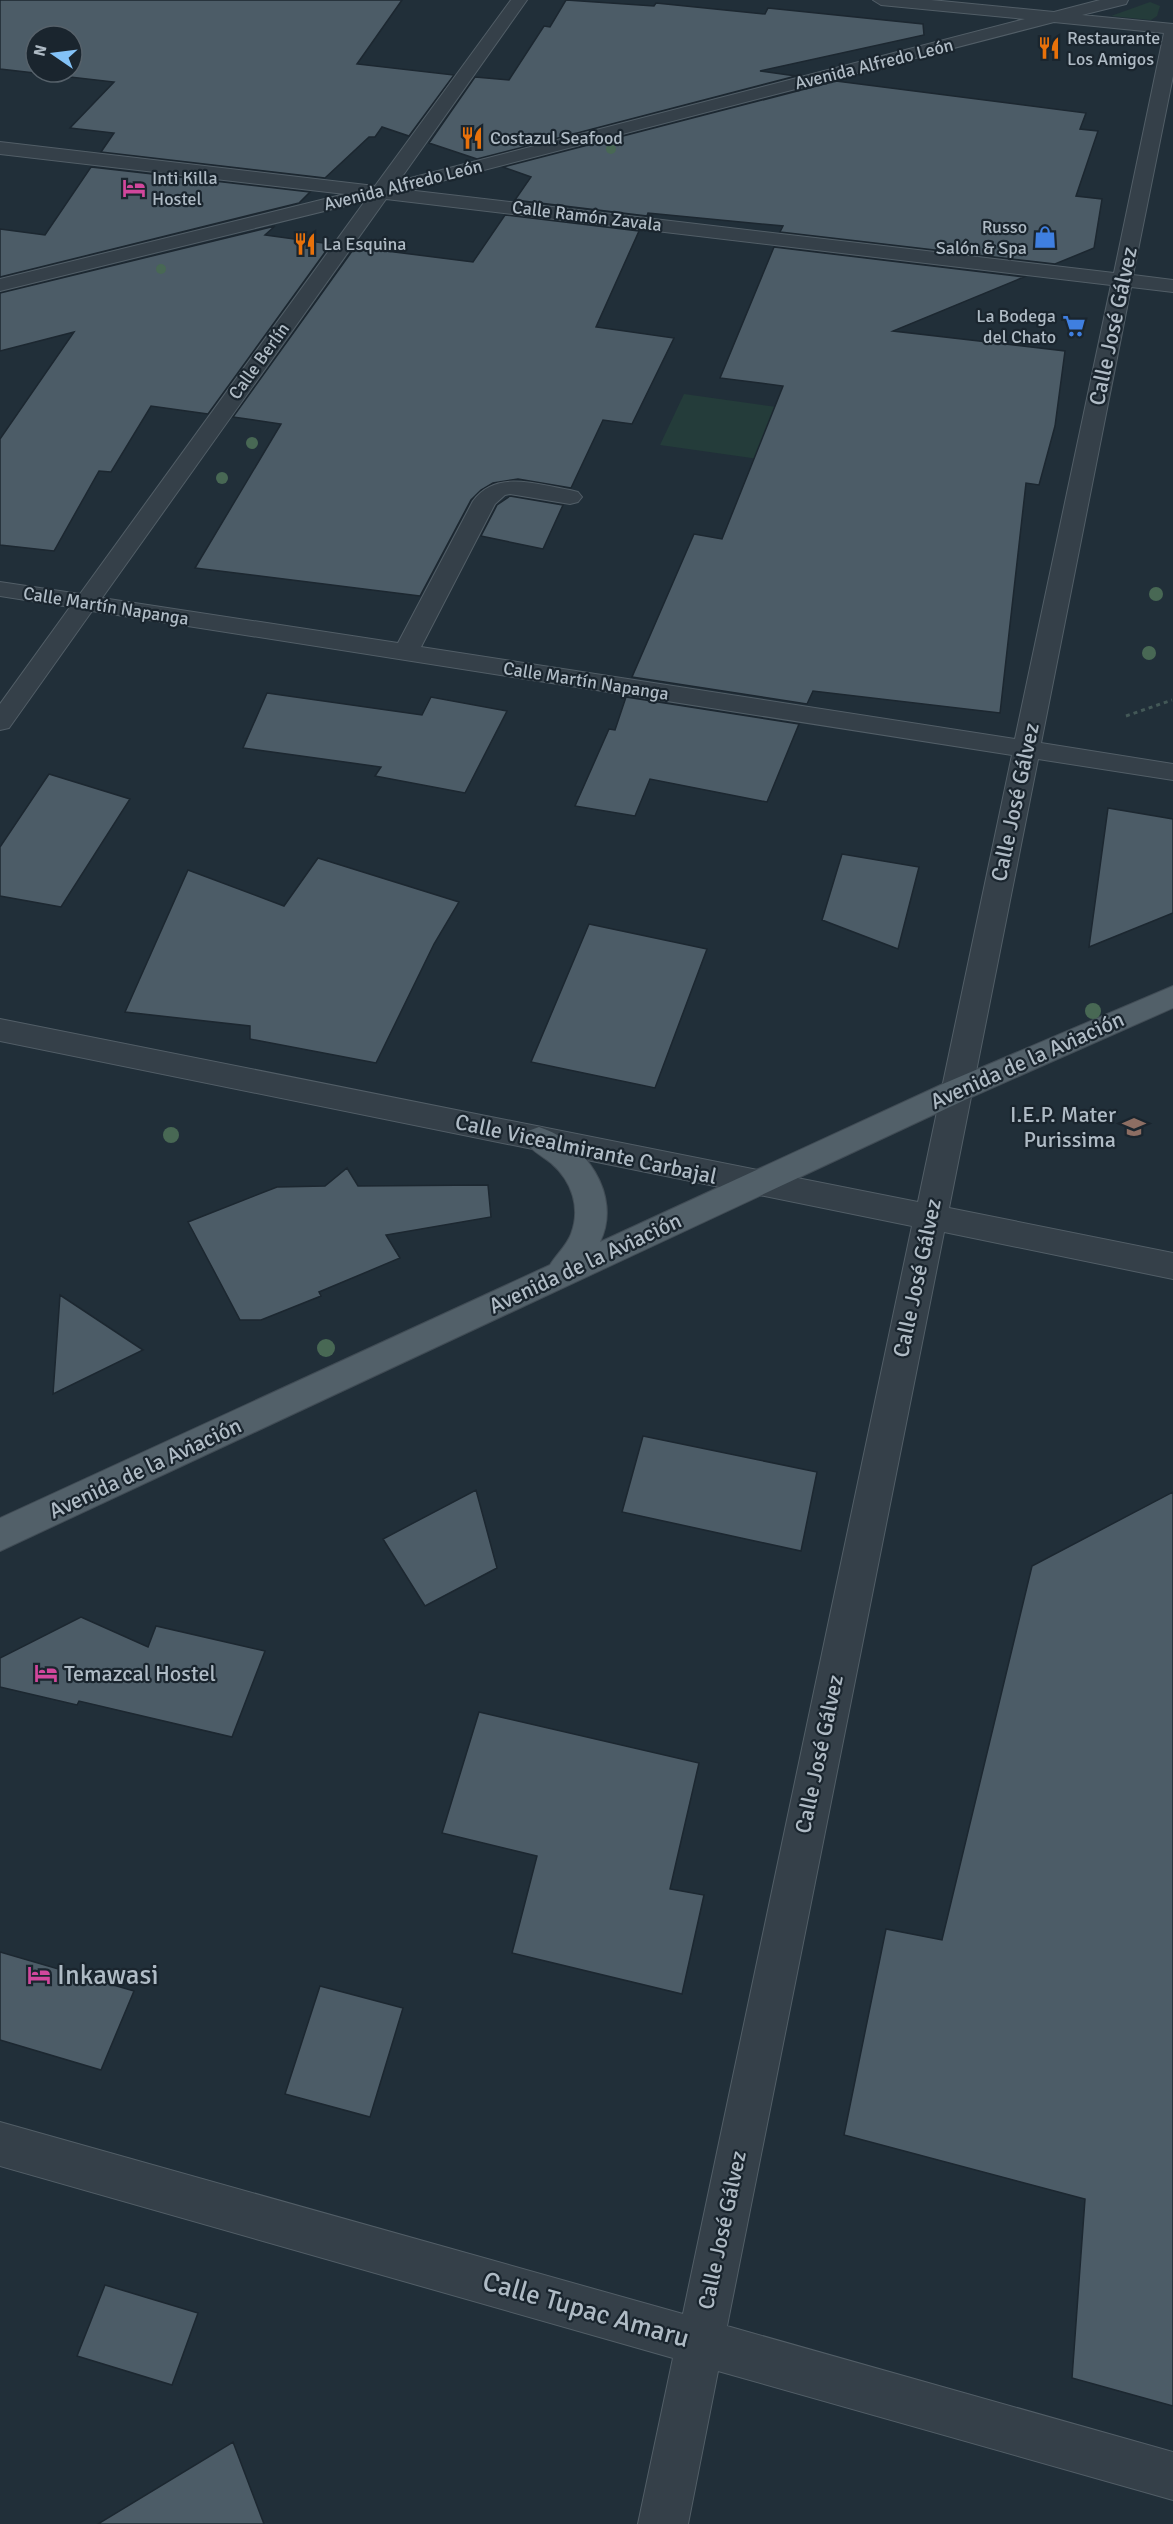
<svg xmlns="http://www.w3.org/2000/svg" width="1173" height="2524" font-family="Signika,sans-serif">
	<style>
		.green { fill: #243c3a }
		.building { fill: #4c5c67; stroke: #1c2730; stroke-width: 1.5; fill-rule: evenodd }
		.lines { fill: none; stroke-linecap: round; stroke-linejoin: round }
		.minor-casing { stroke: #525e67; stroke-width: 2 }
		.major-casing { stroke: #414c55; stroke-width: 2 }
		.path { stroke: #435857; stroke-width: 3; stroke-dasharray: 4 4; stroke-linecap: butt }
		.minor { fill: #354049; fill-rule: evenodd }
		.major { fill: #526069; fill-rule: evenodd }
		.tree { fill: #486854 }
		.labels { text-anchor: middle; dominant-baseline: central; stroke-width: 4.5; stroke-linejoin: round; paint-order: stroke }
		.far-poi-label { font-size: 18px; fill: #afbbc5; stroke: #1a252e; text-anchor: start }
		.far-street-label { font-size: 18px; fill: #afbbc5; stroke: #1a252e }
		.street-label { font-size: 22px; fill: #afbbc5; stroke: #1a252e }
		.poi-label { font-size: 22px; fill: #afbbc5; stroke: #1a252e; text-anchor: end }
		.near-poi-label { font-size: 27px; fill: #afbbc5; stroke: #1a252e; text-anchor: start }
		.near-street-label { font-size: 27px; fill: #afbbc5; stroke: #1a252e }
	</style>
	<rect width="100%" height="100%" fill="#212f39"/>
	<path class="green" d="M 1150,2 L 1160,6 L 1157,16 L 1151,20 L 1111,16 Z
		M 684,394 L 841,416 L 821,468 L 660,445 Z"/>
	<path class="building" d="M 0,0 L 402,0 L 357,64 L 454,75 L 409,136 L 382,127 L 375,137 L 369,137 L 325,178 L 101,152 L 114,133 L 70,128 L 114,82 L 0,69 ZM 36,36 L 72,36 L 72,72 L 36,72 Z
		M 566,0 L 654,6 L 656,3 L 765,14 L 768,8 L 923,24 L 924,35 L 760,71 L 796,76 L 477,159 L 429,143 L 475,77 L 509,80 L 544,26 L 550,27 Z
		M 836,81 L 1086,113 L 1080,129 L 1098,131 L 1076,196 L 1102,199 L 1094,248 L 1055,264 L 780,232 L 783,226 L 648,213 L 647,216 L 515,200 L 531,177 L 503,167 Z
		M 91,167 L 310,192 L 299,203 L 0,277 L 0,229 L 45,235 Z
		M 505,215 L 639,231 L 596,327 L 674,338 L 632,424 L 603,420 L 571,488 L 518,479 L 493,483 L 481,490 L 471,500 L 420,596 L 195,568 L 281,424 L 233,417 L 355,247 L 473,262 Z
		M 275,226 L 265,235 L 331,244 L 208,414 L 151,406 L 111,472 L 99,471 L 54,551 L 0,545 L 0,439 L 74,332 L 0,351 L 0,293 Z
		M 774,247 L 1024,277 L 893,331 L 1065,351 L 1055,426 L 1039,485 L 1026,483 L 1000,713 L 813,691 L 807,704 L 632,677 L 694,534 L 722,539 L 783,386 L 720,378 Z
		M 510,496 L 563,505 L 543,549 L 481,536 L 497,505 Z
		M 267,693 L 422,715 L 431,697 L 507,711 L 465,793 L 375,776 L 381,767 L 243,748 Z
		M 626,697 L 799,724 L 767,802 L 650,779 L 635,816 L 575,806 L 609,729 L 615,730 Z
		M 49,774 L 130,799 L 61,907 L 0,896 L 0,847 Z
		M 1108,808 L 1173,819 L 1173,913 L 1089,947 Z
		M 842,854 L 919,867 L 898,949 L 822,920 Z
		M 318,858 L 459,902 L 434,944 L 376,1063 L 250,1039 L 250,1026 L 125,1012 L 188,870 L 284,906 Z
		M 589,924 L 707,949 L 655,1088 L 531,1062 Z
		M 347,1168 L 358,1186 L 488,1185 L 491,1217 L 386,1235 L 400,1258 L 319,1292 L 321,1296 L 261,1320 L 240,1320 L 188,1222 L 277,1187 L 325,1186 Z
		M 60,1295 L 143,1350 L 53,1394 Z
		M 643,1436 L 817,1472 L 801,1551 L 622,1512 Z
		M 476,1490 L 497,1568 L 425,1606 L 383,1539 Z
		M 1173,1492 L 1173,2406 L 1072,2378 L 1085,2199 L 844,2135 L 886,1929 L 942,1940 L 1032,1566 Z
		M 81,1617 L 148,1647 L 156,1626 L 265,1651 L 232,1737 L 79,1701 L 77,1705 L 0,1687 L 0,1658 Z
		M 479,1712 L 699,1763 L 670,1889 L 704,1895 L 682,1994 L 512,1953 L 537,1856 L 442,1833 Z
		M 0,1952 L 134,1991 L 101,2070 L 0,2040 Z
		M 320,1986 L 403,2008 L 370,2117 L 285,2094 Z
		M 105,2285 L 198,2313 L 172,2385 L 77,2356 Z
		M 233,2442 L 264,2524 L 98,2524 Z"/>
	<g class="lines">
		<g class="minor-casing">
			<path id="minor" d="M 511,0 L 527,0 L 399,181 L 1025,19 L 881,5 L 873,0 L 931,0 L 1054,12 L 1100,0 L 1128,0 L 1126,4 L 1082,15 L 1173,24 L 1173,76 L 1133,275 L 1173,280 L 1173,292 L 1131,287 L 1041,743 L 1173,764 L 1173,780 L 1038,759 L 949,1208 L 1173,1253 L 1173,1279 L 944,1232 L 727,2326 L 1173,2452 L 1173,2500 L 718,2371 L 688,2524 L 638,2524 L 673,2358 L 0,2166 L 0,2122 L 683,2314 L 912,1226 L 0,1041 L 0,1019 L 918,1202 L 1012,755 L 92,611 L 9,728 L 0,730 L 0,704 L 70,607 L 0,596 L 0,582 L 80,594 L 365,201 L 0,291 L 0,279 L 345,194 L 0,154 L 0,142 L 375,186 ZM 1054,22 L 1164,33 L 1114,273 L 407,190 ZM 386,199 L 1111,285 L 1015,739 L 421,647 L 495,504 L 505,495 L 510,494 L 570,504 L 578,502 L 582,497 L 578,492 L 570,490 C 538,485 496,469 473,501 L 398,643 L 102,598 Z"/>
		</g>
		<g class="major-casing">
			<path id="major" d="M 1173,986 L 1173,1008 L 967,1099 L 0,1551 L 0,1518 L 550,1265 C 556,1255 567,1245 571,1234 C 581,1208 572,1181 551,1163 C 541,1155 530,1150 523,1139 L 528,1131 L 539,1127 C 584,1141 623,1195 600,1242 L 945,1083 Z"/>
		</g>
		<path class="path" d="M 1126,716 L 1172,700"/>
		<use href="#minor" class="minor"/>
		<use href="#major" class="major"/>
	</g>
	<g class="tree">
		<circle cx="611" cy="149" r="5"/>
		<circle cx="161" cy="269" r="5"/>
		<circle cx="252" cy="443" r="6"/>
		<circle cx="222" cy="478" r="6"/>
		<circle cx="1156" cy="594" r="7"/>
		<circle cx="1149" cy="653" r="7"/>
		<circle cx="1093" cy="1011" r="8"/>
		<circle cx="171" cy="1135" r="8"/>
		<circle cx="326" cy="1348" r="9"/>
	</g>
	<defs>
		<g id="restaurant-bare" transform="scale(1.8)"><path d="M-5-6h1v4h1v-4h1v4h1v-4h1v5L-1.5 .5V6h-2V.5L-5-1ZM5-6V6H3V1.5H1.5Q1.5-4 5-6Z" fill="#e8710a" stroke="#1a252e" stroke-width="2.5" paint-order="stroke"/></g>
		<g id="hotel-bare" transform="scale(1.8)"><path d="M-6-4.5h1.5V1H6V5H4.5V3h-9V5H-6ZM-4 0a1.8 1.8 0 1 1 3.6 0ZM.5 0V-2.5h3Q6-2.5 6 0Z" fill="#d1479c" stroke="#1a252e" stroke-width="2.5" paint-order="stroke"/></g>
		<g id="shop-bare" transform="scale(1.8)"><path d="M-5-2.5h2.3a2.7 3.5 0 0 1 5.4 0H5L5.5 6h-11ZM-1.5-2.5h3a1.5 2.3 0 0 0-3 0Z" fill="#3f7fe0" stroke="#1a252e" stroke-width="2.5" paint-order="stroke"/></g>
		<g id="supermarket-bare" transform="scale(1.8)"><path d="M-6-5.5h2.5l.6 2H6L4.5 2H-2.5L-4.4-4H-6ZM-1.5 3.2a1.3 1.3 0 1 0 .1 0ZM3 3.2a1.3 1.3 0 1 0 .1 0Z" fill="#3f7fe0" stroke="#1a252e" stroke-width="2.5" paint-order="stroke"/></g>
		<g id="school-bare" transform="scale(1.8)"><path d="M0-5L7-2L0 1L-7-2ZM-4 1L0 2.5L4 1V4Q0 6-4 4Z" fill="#8d6e63" stroke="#1a252e" stroke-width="2.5" paint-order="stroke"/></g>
	</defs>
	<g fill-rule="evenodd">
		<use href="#restaurant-bare" x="1049" y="48"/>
		<use href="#restaurant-bare" x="472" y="138"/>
		<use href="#hotel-bare" x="134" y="188"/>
		<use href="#shop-bare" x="1045" y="237"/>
		<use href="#restaurant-bare" x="305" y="244"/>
		<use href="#supermarket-bare" x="1074" y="326"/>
		<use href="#school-bare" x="1134" y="1127"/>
		<use href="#hotel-bare" x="46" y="1673"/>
		<use href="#hotel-bare" x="39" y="1975"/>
	</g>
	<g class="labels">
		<g class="far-poi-label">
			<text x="1067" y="38">Restaurante<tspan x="1067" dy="21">Los Amigos</tspan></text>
			<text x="490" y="138">Costazul Seafood</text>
			<text x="152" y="178">Inti Killa<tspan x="152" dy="21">Hostel</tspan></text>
			<text x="1027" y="227" text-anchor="end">Russo<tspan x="1027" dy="21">Salón &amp; Spa</tspan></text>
			<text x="323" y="244">La Esquina</text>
			<text x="1056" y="316" text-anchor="end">La Bodega<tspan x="1056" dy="21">del Chato</tspan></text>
		</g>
		<g class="far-street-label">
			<text transform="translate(874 64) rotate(-14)">Avenida Alfredo León</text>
			<text transform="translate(403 185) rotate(-14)">Avenida Alfredo León</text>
			<text transform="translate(587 216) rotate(7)">Calle Ramón Zavala</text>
			<text transform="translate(259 361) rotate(-54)">Calle Berlín</text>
			<text transform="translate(106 606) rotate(9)">Calle Martín Napanga</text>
			<text transform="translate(586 681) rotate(9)">Calle Martín Napanga</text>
		</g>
		<g class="street-label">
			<text transform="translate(1113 326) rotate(-78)">Calle José Gálvez</text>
			<text transform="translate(1015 802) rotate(-78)">Calle José Gálvez</text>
			<text transform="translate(1027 1060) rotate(-24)">Avenida de la Aviación</text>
			<text transform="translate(586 1149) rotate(12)">Calle Vicealmirante Carbajal</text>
			<text transform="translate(585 1263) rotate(-25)">Avenida de la Aviación</text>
			<text transform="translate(917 1278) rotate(-78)">Calle José Gálvez</text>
			<text transform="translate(145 1468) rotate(-25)">Avenida de la Aviación</text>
			<text transform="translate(819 1754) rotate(-78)">Calle José Gálvez</text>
			<text transform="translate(722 2230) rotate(-78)">Calle José Gálvez</text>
		</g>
		<g class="poi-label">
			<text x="1116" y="1114">I.E.P. Mater<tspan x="1116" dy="25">Purissima</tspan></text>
			<text x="64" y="1673" text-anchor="start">Temazcal Hostel</text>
		</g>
		<g class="near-poi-label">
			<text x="57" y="1975">Inkawasi</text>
		</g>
		<g class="near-street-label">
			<text transform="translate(586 2310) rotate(16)">Calle Tupac Amaru</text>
		</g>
	</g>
	<g transform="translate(54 54) rotate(284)"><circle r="28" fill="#1a252e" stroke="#56616a" stroke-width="1.5"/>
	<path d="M0-4.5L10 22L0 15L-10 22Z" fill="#83c2f7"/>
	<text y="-9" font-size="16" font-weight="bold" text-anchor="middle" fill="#afbbc5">N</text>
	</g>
</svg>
